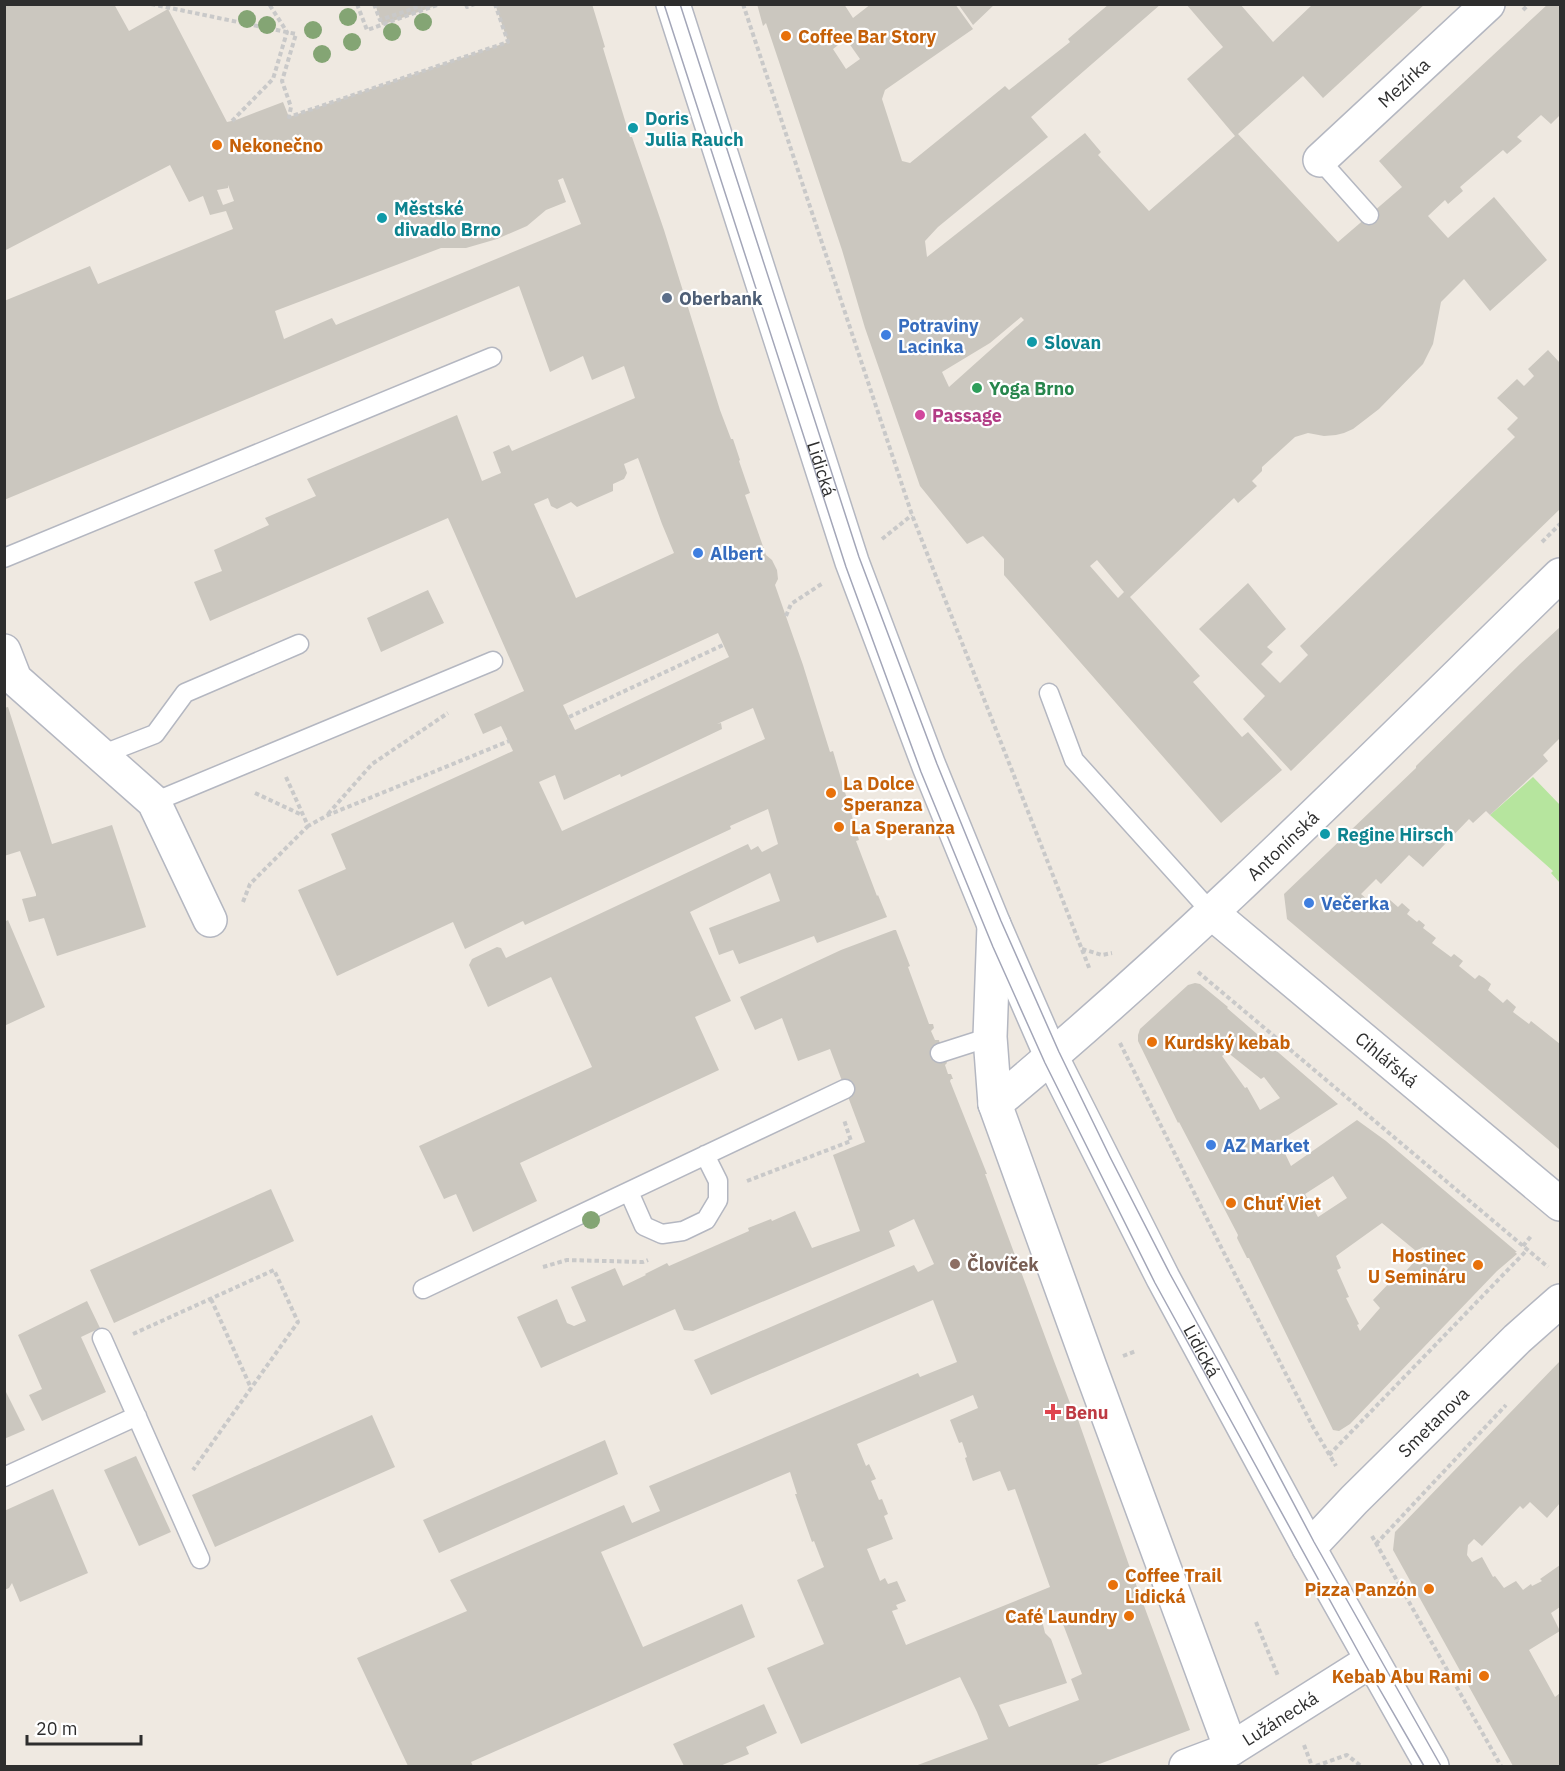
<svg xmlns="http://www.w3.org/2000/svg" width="1565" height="1771" font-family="'IBM Plex Sans',sans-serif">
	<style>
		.green { fill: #b6e59e }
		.building { fill: #cbc7bf; fill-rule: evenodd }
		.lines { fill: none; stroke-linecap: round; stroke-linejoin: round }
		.service-casing { stroke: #b4b7c1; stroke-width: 21 }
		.minor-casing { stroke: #b4b7c1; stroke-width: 36 }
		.tertiary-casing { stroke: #b4b7c1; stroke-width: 36 }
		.path { stroke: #c9c9c9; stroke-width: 4; stroke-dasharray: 4.5 3; stroke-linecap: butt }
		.service { stroke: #fff; stroke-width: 18 }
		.minor { stroke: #fff; stroke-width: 33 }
		.tertiary { stroke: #fff; stroke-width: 33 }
		.tram { stroke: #a3a6b8; stroke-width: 1.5 }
		.tree { fill: #84a574 }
		.food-dot { fill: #e8710a; stroke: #fff; stroke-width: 2 }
		.culture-dot { fill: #0f9aa8; stroke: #fff; stroke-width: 2 }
		.service-dot { fill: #5c6f8a; stroke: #fff; stroke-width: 2 }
		.shop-dot { fill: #3f7fe0; stroke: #fff; stroke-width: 2 }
		.leisure-dot { fill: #2e9e5b; stroke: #fff; stroke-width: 2 }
		.hotel-dot { fill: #d1479c; stroke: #fff; stroke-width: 2 }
		.education-dot { fill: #8d6e63; stroke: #fff; stroke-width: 2 }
		.health-dot { fill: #e0444e; stroke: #fff; stroke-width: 2 }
		.labels { text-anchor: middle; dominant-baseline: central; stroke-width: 4.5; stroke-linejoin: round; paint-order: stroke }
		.food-label { font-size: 18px; font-weight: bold; fill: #c56008; stroke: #fff; text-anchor: start }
		.street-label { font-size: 18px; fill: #2e2e2e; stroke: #fff }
		.culture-label { font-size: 18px; font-weight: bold; fill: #0d838f; stroke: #fff; text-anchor: start }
		.service-label { font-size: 18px; font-weight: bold; fill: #4e5e75; stroke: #fff; text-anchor: start }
		.shop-label { font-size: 18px; font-weight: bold; fill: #366cbe; stroke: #fff; text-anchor: start }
		.leisure-label { font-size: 18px; font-weight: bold; fill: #27864d; stroke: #fff; text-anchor: start }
		.hotel-label { font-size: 18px; font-weight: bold; fill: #b23c85; stroke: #fff; text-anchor: start }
		.education-label { font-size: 18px; font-weight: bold; fill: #785e54; stroke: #fff; text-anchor: start }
		.health-label { font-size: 18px; font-weight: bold; fill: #be3a42; stroke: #fff; text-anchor: start }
	</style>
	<rect width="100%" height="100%" fill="#efe9e1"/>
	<path class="green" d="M 1533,777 L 1560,805 L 1560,883 L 1551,873 L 1553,871 L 1490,815 Z"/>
	<path class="building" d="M 4,4 L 114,4 L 129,31 L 168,9 L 227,122 L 236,120 L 283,102 L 289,117 L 508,42 L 495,4 L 592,4 L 605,47 L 603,48 L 630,137 L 632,137 L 664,230 L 720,410 L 731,439 L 733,439 L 740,460 L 739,461 L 750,493 L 745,495 L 766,555 L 772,560 L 777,570 L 778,579 L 775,585 L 803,665 L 830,752 L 833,751 L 859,840 L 856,841 L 877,896 L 878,895 L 887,917 L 817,943 L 814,936 L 739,964 L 733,950 L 719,955 L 709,928 L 780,901 L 770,873 L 690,912 L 731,1001 L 695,1017 L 719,1070 L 520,1163 L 537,1201 L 473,1232 L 456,1194 L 444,1199 L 419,1146 L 592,1067 L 551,977 L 488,1007 L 469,965 L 472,959 L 497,947 L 501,948 L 506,958 L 748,844 L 751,850 L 758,846 L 762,852 L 778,844 L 768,809 L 730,826 L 731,829 L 525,925 L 523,921 L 465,949 L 453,922 L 337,976 L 298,890 L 346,869 L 331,834 L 513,751 L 501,726 L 483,734 L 474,714 L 524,691 L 448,518 L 210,621 L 194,582 L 222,571 L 214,550 L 269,525 L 265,518 L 316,496 L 307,479 L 457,415 L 482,481 L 501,473 L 493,452 L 509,445 L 512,451 L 635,398 L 624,366 L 592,380 L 583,356 L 550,372 L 519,286 L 4,500 L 4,301 L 90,266 L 98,284 L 233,229 L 226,211 L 210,215 L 203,196 L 189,202 L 170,165 L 4,251 ZM 563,178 L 581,224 L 336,325 L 332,318 L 284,339 L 275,311 L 441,248 L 466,248 L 497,239 L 527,226 L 546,210 L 566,202 L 558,180 ZM 228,185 L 234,201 L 223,205 L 217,190 L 228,188 ZM 638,458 L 662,524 L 674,553 L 576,598 L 534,504 L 548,498 L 551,506 L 557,509 L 571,502 L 577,507 L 613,491 L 613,484 L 624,479 L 627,473 L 624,464 ZM 718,633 L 729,657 L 575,730 L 563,705 ZM 753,708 L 765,739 L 562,831 L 539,782 L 555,775 L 564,800 L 620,774 L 621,777 L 722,729 L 721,723 L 717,724 Z
		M 375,4 L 438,4 L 438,5 L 382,25 Z
		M 757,4 L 844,4 L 853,18 L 871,4 L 955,4 L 973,29 L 885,90 L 882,99 L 902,161 L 910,163 L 1005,86 L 1009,90 L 1070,42 L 1068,39 L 1109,4 L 1161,4 L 1031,117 L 1048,137 L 938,227 L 925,241 L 927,257 L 1085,133 L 1101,152 L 1098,155 L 1149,211 L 1235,136 L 1187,79 L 1223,47 L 1186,4 L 1240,4 L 1273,42 L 1313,4 L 1425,4 L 1323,98 L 1303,76 L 1238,134 L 1338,242 L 1402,187 L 1379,161 L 1548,4 L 1560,4 L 1560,115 L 1551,124 L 1541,115 L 1517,137 L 1522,141 L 1507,154 L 1503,150 L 1460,187 L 1463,191 L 1448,204 L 1445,200 L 1428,216 L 1448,238 L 1494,197 L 1547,260 L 1490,311 L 1464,279 L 1441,302 L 1433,344 L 1423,364 L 1379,409 L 1353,429 L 1344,433 L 1336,435 L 1324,436 L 1308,433 L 1295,437 L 1262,467 L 1262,471 L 1252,481 L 1257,486 L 1238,503 L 1234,498 L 1130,597 L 1200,676 L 1193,682 L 1242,737 L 1248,732 L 1282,770 L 1221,823 L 1004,575 L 1004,559 L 983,536 L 967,544 L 920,486 L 865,328 L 842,250 L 766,23 L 763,26 ZM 846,39 L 860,59 L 846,69 L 833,49 ZM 1021,317 L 1024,320 L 949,387 L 942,372 L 990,343 ZM 1097,560 L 1124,592 L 1118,598 L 1090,566 Z
		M 958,4 L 995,4 L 973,25 Z
		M 1548,350 L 1560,363 L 1560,509 L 1291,771 L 1243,719 L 1265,696 L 1199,629 L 1248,583 L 1286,629 L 1267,647 L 1273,652 L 1261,664 L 1280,683 L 1308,655 L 1300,646 L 1515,437 L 1507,429 L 1518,418 L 1497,398 L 1517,379 L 1524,386 L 1534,376 L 1528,369 Z
		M 428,590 L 444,623 L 381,652 L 367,618 Z
		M 1560,627 L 1560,738 L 1543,755 L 1548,761 L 1490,815 L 1486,811 L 1473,823 L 1469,819 L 1423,867 L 1409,855 L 1381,884 L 1376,879 L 1361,894 L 1368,900 L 1370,898 L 1376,903 L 1380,899 L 1386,904 L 1390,900 L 1398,907 L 1402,903 L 1410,910 L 1407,914 L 1417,922 L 1419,920 L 1425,925 L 1423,928 L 1436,938 L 1432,943 L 1451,957 L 1454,954 L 1463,961 L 1459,966 L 1475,979 L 1479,975 L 1484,978 L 1491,984 L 1488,990 L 1503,1003 L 1507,999 L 1516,1007 L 1513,1012 L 1529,1024 L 1531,1021 L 1560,1044 L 1560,1150 L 1287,919 L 1284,894 L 1416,768 L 1416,766 L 1520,664 Z
		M 8,707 L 52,844 L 112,825 L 146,927 L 57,956 L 44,918 L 29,922 L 22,899 L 36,896 L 36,894 L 20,851 L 4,856 L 4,708 Z
		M 8,920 L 45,1007 L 4,1026 L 4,922 Z
		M 894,930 L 896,930 L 910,966 L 908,967 L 929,1024 L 933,1024 L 934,1028 L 931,1031 L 935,1040 L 939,1040 L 940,1044 L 947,1063 L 945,1065 L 948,1074 L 951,1074 L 953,1079 L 951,1079 L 950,1081 L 987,1174 L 985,1174 L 1054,1361 L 1073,1411 L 1075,1411 L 1130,1568 L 1190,1730 L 1094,1766 L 915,1766 L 988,1739 L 977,1712 L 960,1677 L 801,1744 L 767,1668 L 824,1644 L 797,1580 L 824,1567 L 814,1541 L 812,1542 L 795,1494 L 797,1494 L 790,1472 L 601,1552 L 643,1647 L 742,1604 L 755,1637 L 471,1762 L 473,1766 L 408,1766 L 357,1658 L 467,1611 L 450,1580 L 624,1505 L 632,1523 L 660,1511 L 649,1486 L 918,1373 L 920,1377 L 957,1362 L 933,1300 L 711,1395 L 694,1360 L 914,1265 L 918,1272 L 934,1264 L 914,1219 L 889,1231 L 895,1246 L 693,1331 L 684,1330 L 675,1309 L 541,1368 L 517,1317 L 557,1299 L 567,1323 L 574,1326 L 586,1321 L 571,1287 L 615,1268 L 623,1286 L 646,1275 L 645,1274 L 667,1263 L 669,1266 L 749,1231 L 748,1228 L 771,1219 L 772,1221 L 795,1211 L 812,1248 L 860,1231 L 833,1155 L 865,1142 L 830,1049 L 798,1061 L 782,1018 L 755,1030 L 740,997 L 841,950 ZM 973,1395 L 978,1408 L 950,1420 L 959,1443 L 962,1442 L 967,1457 L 965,1458 L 972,1479 L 973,1481 L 1000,1471 L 1008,1491 L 1015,1489 L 1050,1587 L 906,1645 L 892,1611 L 898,1609 L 896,1605 L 906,1601 L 897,1581 L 888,1584 L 885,1578 L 880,1581 L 867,1549 L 893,1539 L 884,1516 L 888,1514 L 882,1499 L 879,1500 L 871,1481 L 876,1479 L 869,1464 L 866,1466 L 857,1444 ZM 1058,1611 L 1082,1674 L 1071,1679 L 1079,1700 L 1009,1727 L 999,1705 L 1067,1683 L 1051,1639 L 1045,1633 L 1041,1616 Z
		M 1195,983 L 1200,984 L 1228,1007 L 1227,1008 L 1338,1104 L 1279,1141 L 1291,1166 L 1357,1120 L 1386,1141 L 1517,1252 L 1515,1252 L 1517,1254 L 1497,1271 L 1350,1424 L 1339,1431 L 1333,1430 L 1249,1258 L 1247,1258 L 1237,1238 L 1238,1235 L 1179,1122 L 1178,1123 L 1138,1041 L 1138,1035 L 1140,1029 L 1188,985 ZM 1227,1052 L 1261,1079 L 1264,1077 L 1280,1098 L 1260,1110 L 1247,1087 L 1245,1088 L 1222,1056 ZM 1333,1176 L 1347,1198 L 1318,1217 L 1305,1194 ZM 1382,1223 L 1416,1251 L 1423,1247 L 1426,1249 L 1396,1282 L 1392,1280 L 1373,1300 L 1380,1308 L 1360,1331 L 1357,1325 L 1359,1324 L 1346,1298 L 1349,1297 L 1337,1270 L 1341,1268 L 1336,1256 Z
		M 271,1189 L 294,1241 L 114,1323 L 90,1270 Z
		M 87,1301 L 100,1328 L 81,1337 L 106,1392 L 42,1421 L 29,1395 L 42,1389 L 18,1335 Z
		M 1560,1361 L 1560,1503 L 1547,1518 L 1530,1502 L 1523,1509 L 1520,1506 L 1482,1546 L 1474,1539 L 1468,1545 L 1467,1555 L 1472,1562 L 1482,1557 L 1493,1577 L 1495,1576 L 1504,1588 L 1516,1581 L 1523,1590 L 1531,1584 L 1532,1586 L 1542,1581 L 1540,1579 L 1560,1565 L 1560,1607 L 1551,1613 L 1560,1631 L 1529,1650 L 1555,1697 L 1560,1693 L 1560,1766 L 1513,1766 L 1393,1550 L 1395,1532 Z
		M 4,1388 L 25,1430 L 4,1439 Z
		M 372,1415 L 395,1467 L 215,1547 L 192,1495 Z
		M 605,1440 L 618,1474 L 439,1553 L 423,1520 Z
		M 136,1456 L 171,1532 L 139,1546 L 104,1470 Z
		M 53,1489 L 88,1573 L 20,1602 L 12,1583 L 9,1588 L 4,1590 L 4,1511 Z
		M 764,1704 L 777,1733 L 746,1747 L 749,1754 L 720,1766 L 684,1766 L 673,1744 Z"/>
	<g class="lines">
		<g class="service-casing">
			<path id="service" d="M 1320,160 L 1369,215
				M 4,558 L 492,357
				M 1049,693 L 1074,760 L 1212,913
				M 101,755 L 155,734 L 185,693 L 299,644
				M 154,802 L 493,661
				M 940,1053 L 990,1037
				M 629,1192 L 644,1226 L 662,1234 L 683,1231 L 706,1220 L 718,1200 L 718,1181 L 705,1155
				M 423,1289 L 845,1089
				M 102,1338 L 200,1559
				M 4,1477 L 137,1416"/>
		</g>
		<g class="minor-casing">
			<g id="minor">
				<path id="s1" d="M 1320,160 L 1488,4"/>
				<path d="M 4,651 L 15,679 L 154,802 L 210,920"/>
				<path id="s2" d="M 1212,913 L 1560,1204"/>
				<path d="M 994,925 L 990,1037 L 995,1104 L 1090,1367 L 1231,1749"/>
				<path id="s3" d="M 995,1104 C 1194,939 1375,755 1560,575"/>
				<path id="s4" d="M 1309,1548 L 1354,1500 L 1517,1339 L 1560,1301"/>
				<path id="s5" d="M 1186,1766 L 1231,1749 L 1372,1660"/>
			</g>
		</g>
		<g class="tertiary-casing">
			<g id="tertiary">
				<path id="s6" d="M 673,4 L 852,562 L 929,766 L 994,925 L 1052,1058 L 1163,1278 L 1309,1548 L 1432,1766"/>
			</g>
		</g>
		<path class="path" d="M 151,4 L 296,34 L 282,81 L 291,107 L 289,117 L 508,42 L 495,4
			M 357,4 L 367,30 L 440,4
			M 374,4 L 380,20 L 426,4
			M 466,4 L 467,7 L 475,4
			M 743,4 L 912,515 L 1090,970
			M 1523,10 L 1529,4
			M 232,121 L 273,79 L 287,32 L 269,4
			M 882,539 L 912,515
			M 1542,542 L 1560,524
			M 786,616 L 791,604 L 823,583
			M 569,717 L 723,645
			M 286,777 L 308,826 L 328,815 L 509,741
			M 255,793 L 302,815
			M 328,814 L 372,764 L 448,713
			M 243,902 L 250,884 L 308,826
			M 1082,949 L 1102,955 L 1112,953
			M 1198,972 L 1548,1267
			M 1120,1043 L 1221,1247 L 1313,1427 L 1336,1466
			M 747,1181 L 851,1141 L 844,1120
			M 1523,1246 L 1531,1236
			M 543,1267 L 567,1260 L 643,1262 L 648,1260
			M 211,1299 L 251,1388
			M 133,1334 L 274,1270 L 298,1322 L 193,1470
			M 1123,1356 L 1136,1351
			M 1329,1455 L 1527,1250
			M 1372,1536 L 1501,1766
			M 1376,1544 L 1506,1405
			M 1256,1622 L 1278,1676
			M 1304,1745 L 1312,1766
			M 1316,1766 L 1347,1755 L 1361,1766"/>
		<use href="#service" class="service"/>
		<use href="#minor" class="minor"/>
		<use href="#tertiary" class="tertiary"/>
		<path class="tram" d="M 664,4 L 846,567 L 921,772 L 993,947 L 1045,1063 L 1155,1283 L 1365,1664 L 1424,1766
			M 680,4 L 859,557 L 937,764 L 1001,921 L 1059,1052 L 1110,1157 L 1170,1274 L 1222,1368 L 1314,1542 L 1441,1766"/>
	</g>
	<g class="tree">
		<circle cx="348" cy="17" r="9"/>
		<circle cx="247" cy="19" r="9"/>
		<circle cx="423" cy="22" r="9"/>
		<circle cx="267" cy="25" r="9"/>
		<circle cx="313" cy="30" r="9"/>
		<circle cx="392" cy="32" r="9"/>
		<circle cx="352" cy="42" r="9"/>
		<circle cx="322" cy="54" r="9"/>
		<circle cx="591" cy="1220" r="9"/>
	</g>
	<g class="food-dot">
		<circle cx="786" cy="36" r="6"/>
		<circle cx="217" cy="145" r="6"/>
		<circle cx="831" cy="793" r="6"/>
		<circle cx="839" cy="827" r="6"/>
		<circle cx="1152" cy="1042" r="6"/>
		<circle cx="1231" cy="1203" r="6"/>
		<circle cx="1478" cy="1265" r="6"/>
		<circle cx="1113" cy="1585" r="6"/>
		<circle cx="1429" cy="1589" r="6"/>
		<circle cx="1129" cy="1616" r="6"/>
		<circle cx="1484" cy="1676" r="6"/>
	</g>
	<g class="culture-dot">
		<circle cx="633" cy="128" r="6"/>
		<circle cx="382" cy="218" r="6"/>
		<circle cx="1032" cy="342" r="6"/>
		<circle cx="1325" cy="834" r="6"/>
	</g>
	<circle class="service-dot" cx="667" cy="298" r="6"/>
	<g class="shop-dot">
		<circle cx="886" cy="335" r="6"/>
		<circle cx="698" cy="553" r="6"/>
		<circle cx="1309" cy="903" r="6"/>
		<circle cx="1211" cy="1145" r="6"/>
	</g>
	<circle class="leisure-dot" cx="977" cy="388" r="6"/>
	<circle class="hotel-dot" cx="920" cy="415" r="6"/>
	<circle class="education-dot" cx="955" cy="1264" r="6"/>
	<path class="health-dot" d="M1050 1403h6v6h6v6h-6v6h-6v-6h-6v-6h6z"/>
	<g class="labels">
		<g class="food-label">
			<text x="798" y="36">Coffee Bar Story</text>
			<text x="229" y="145">Nekonečno</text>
			<text x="843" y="783">La Dolce<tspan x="843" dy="21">Speranza</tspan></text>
			<text x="851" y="827">La Speranza</text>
			<text x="1164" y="1042">Kurdský kebab</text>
			<text x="1243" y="1203">Chuť Viet</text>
			<text x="1466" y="1255" text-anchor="end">Hostinec<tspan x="1466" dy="21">U Semináru</tspan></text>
			<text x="1125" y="1575">Coffee Trail<tspan x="1125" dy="21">Lidická</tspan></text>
			<text x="1417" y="1589" text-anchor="end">Pizza Panzón</text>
			<text x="1117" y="1616" text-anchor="end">Café Laundry</text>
			<text x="1472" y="1676" text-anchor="end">Kebab Abu Rami</text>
		</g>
		<g class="street-label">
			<text stroke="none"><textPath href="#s1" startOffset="114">Mezírka</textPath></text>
			<text stroke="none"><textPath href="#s6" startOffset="488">Lidická</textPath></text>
			<text stroke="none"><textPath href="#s3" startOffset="387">Antonínská</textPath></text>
			<text stroke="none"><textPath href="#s2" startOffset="228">Cihlářská</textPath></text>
			<text stroke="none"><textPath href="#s6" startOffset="1450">Lidická</textPath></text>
			<text stroke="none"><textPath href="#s4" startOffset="177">Smetanova</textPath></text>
			<text stroke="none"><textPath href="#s5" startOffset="106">Lužánecká</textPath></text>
		</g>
		<g class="culture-label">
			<text x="645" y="118">Doris<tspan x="645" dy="21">Julia Rauch</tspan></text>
			<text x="394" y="208">Městské<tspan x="394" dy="21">divadlo Brno</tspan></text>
			<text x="1044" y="342">Slovan</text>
			<text x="1337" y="834">Regine Hirsch</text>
		</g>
		<g class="service-label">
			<text x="679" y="298">Oberbank</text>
		</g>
		<g class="shop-label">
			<text x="898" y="325">Potraviny<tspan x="898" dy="21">Lacinka</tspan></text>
			<text x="710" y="553">Albert</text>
			<text x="1321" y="903">Večerka</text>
			<text x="1223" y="1145">AZ Market</text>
		</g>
		<g class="leisure-label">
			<text x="989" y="388">Yoga Brno</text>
		</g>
		<g class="hotel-label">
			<text x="932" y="415">Passage</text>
		</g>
		<g class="education-label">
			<text x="967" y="1264">Človíček</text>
		</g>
		<g class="health-label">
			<text x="1065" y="1412">Benu</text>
		</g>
	</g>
	<rect width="1565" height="1771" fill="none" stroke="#2e2e2e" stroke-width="12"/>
	<path d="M27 1735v9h114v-9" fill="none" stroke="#2e2e2e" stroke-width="3"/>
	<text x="36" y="1735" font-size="18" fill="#2e2e2e" stroke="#ffffff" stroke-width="4.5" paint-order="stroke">20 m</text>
</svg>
